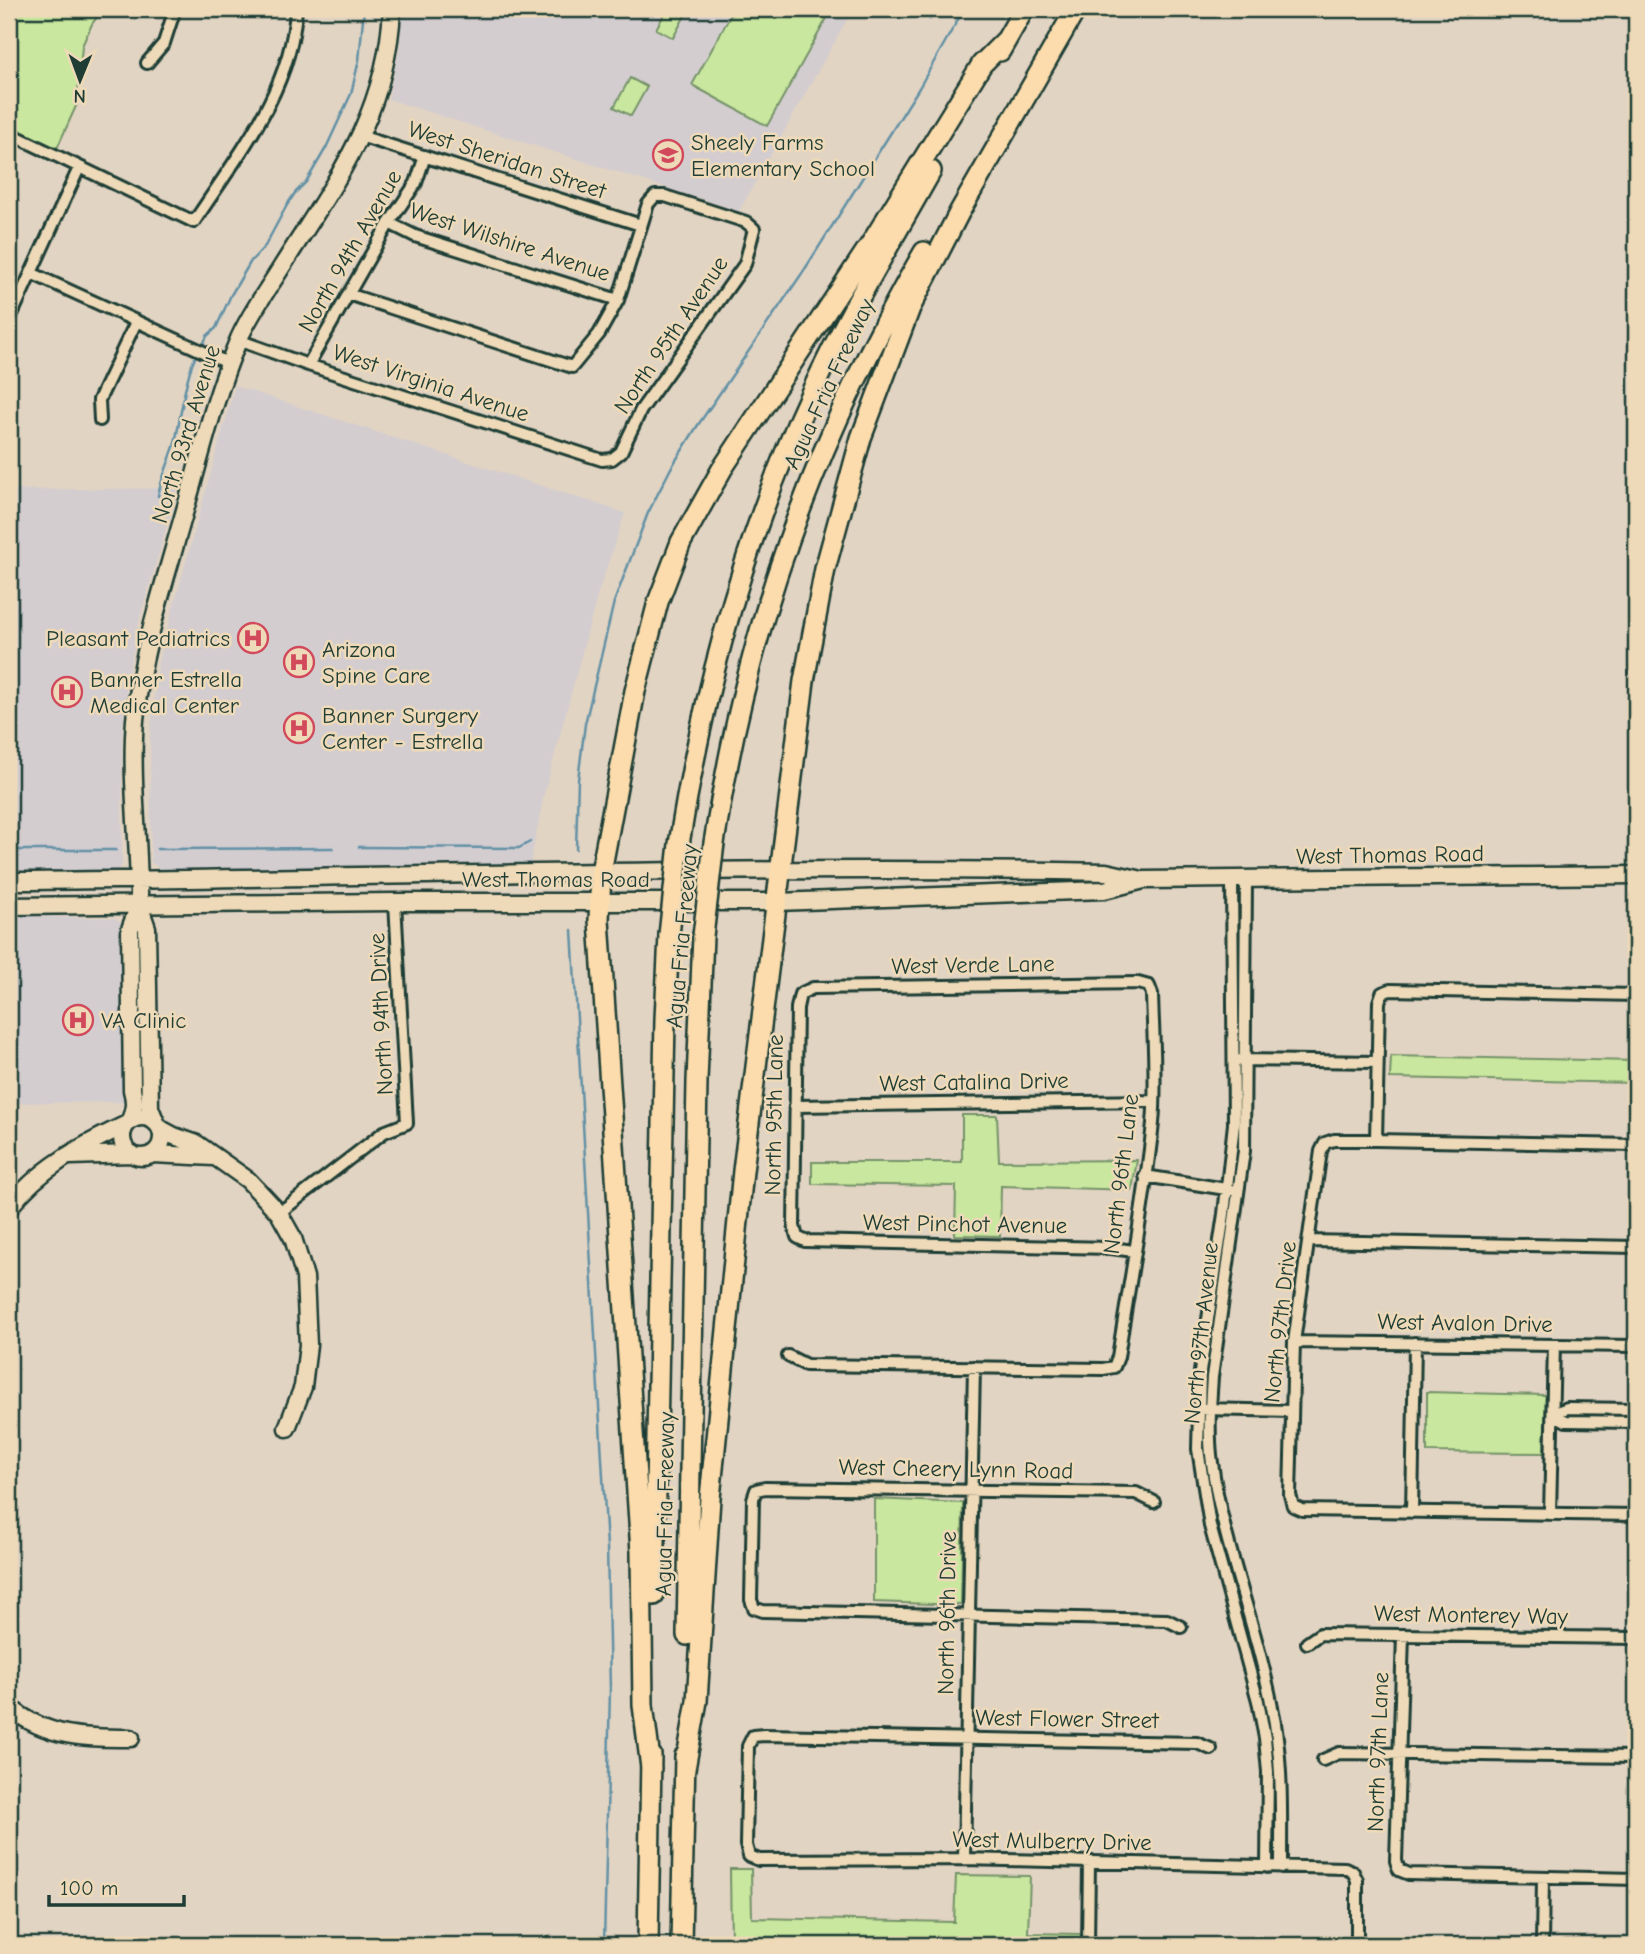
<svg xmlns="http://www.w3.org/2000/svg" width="1645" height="1954" font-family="'Comic Neue',sans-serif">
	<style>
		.built { fill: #d3cdd0 }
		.green { fill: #c9e79e; stroke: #749269; stroke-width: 2 }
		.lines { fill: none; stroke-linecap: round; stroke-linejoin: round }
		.stream { stroke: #6391a5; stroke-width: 2.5 }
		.street-casing { stroke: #1f3d34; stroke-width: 16 }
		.secondary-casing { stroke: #1f3d34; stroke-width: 21 }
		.highway-casing { stroke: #1f3d34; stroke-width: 24 }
		.street { stroke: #eedab8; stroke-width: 10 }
		.secondary { stroke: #eedab8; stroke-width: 16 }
		.highway { stroke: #fcdcac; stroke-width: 19 }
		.highway-bridge-casing { stroke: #1f3d34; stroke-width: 24; stroke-linecap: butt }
		.highway-bridge { stroke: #fcdcac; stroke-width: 19 }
		.labels { text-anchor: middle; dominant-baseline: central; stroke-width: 5; stroke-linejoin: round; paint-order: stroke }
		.poi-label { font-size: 23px; fill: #1f3d34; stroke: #eedab8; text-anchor: start }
		.street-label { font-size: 23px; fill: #1f3d34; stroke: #eedab8 }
	</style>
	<rect width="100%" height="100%" fill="#e2d4c3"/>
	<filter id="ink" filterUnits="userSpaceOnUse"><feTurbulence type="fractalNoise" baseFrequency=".0143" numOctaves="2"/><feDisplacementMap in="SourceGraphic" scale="14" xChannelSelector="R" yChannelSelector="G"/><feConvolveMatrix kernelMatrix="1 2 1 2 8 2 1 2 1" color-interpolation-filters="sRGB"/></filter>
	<g filter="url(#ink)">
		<path class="built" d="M 402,9 L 853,9 L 739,211 L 388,99 L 400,45 Z
			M 235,386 L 625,513 L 598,593 L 544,794 L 530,865 L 433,869 L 414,865 L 365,865 L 325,870 L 167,871 L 159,869 L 151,862 L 150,737 L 158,662 Z
			M 178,488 L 140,618 L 128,676 L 122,737 L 122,866 L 114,873 L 9,872 L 9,490 Z
			M 9,916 L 115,918 L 124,925 L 125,1102 L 9,1103 Z"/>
		<path class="green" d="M 9,9 L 103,9 L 92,24 L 82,46 L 77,104 L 54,155 L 9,133 Z
			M 667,9 L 688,10 L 673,38 L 656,29 Z
			M 734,9 L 832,9 L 767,126 L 692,85 Z
			M 630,78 L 647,87 L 631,116 L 614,107 Z
			M 1391,1056 L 1636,1061 L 1636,1083 L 1390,1078 Z
			M 962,1115 L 997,1115 L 999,1161 L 1137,1160 L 1132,1190 L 1001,1186 L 1000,1236 L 955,1235 L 956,1186 L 812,1184 L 812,1162 L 962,1162 Z
			M 1427,1392 L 1546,1395 L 1544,1453 L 1427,1452 Z
			M 874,1499 L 963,1503 L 961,1605 L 874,1602 Z
			M 730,1869 L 751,1869 L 752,1918 L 954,1922 L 956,1875 L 1030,1876 L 1028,1933 L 1081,1934 L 1081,1945 L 731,1945 Z"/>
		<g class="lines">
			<path class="stream" d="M 918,9 L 930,19
				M 307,11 L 309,9
				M 202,347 L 207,336 L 216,328 L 231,295 L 251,261 L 265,246 L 287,205 L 295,193 L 306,182 L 326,148 L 351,94 L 359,60 L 364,9
				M 158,496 C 161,478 170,461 175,443 C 180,422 186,368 198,353
				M 359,847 L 519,848 L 530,842
				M 157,849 L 333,848
				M 576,849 L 578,780 L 585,724 L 614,602 L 648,513 L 671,468 L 698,425 L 805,269 L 919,88 L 964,9
				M 9,850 L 116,850
				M 572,930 L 607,1547 L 610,1689 L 604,1945"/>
			<g class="street-casing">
				<path id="street" d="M 147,63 L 164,43 L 175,9
					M 9,133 L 194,222 C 237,156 292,90 296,9
					M 360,136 L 641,225
					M 389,223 L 415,236 L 618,300
					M 31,273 L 230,364
					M 9,321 L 79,168
					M 238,340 L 308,365 L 602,460 L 612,459 L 621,452 L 641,410 L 745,264 L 754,229 L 746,222 L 665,196 L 655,196 L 648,204 L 618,300 L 599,334 L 572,367 L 348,294
					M 308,365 L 389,223 L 416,183 L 425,156
					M 100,420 L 99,400 L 136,322
					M 1232,880 L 1234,1124 L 1224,1214 L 1200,1372 L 1198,1449 L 1210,1526 L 1258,1701 L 1265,1738 L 1268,1772 L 1267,1867
					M 1246,880 L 1244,1151 L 1212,1377 C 1210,1406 1208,1435 1212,1463 C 1223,1546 1257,1625 1272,1707 C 1283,1760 1281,1813 1281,1867
					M 1237,1060 L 1377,1062
					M 795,1106 L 1153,1101
					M 1376,1140 L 1379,1002 L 1382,993 L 1390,990 L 1636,995
					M 1636,1145 L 1376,1140 L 1334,1140 L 1325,1143 L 1321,1151 L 1294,1342 L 1290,1495 L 1293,1506 L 1302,1510 L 1636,1515
					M 1145,1176 L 1232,1190
					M 279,1213 L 384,1132 L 407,1123 L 395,902
					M 1309,1241 L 1636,1247
					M 1294,1342 L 1636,1346
					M 788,1356 L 806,1365 L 1103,1369 L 1114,1367 L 1118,1357 C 1130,1279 1145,1201 1153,1123 C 1157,1084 1153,1034 1152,994 L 1149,986 L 1138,983 L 813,988 L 800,994 L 797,1008 L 794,1226 L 797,1237 L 805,1241 L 1111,1248 L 1134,1251
					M 1205,1409 L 1291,1411
					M 1553,1414 L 1566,1421 L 1636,1422
					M 1553,1414 L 1567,1408 L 1636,1409
					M 1154,1502 L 1136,1493 L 765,1488 L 756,1490 L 753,1499 L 751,1600 L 754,1608 L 763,1611 L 1167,1620 L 1181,1627
					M 1412,1512 L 1415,1343
					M 1550,1514 L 1554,1345
					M 1403,1635 L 1396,1861 L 1399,1870 L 1409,1874 L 1636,1879
					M 1307,1643 L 1320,1634 L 1636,1638
					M 1211,1749 L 1197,1743 L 764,1735 L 753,1736 L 748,1746 L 746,1845 L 749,1856 L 759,1860 L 964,1859 L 1345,1868 L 1353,1872 L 1357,1880 L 1357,1945
					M 1323,1760 L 1339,1753 L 1636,1757
					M 964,1859 L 974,1367
					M 1088,1945 L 1089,1862
					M 1542,1945 L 1543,1877"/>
			</g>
			<g class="secondary-casing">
				<path id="secondary" d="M 9,881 C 375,878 740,865 1106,872 L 1138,879
					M 9,906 L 395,902 L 777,902 L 1104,890 L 1144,880 L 1636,875
					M122 1137a20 20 0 1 1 40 0a20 20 0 1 1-40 0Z
					M 130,1120 C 135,1109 135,1101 132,1090 L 130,929 L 139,905
					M 155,1120 L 150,1108 L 147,928 L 139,905 C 140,844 130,781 135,720 C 141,653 163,588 181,524 C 199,463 213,400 238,341 C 249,315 266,292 281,268 C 335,182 387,115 392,9
					M 161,1129 L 174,1136 L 197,1144 L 248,1180 L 279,1213 L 293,1238 L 305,1277 L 308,1345 L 303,1387 L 287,1428
					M 153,1154 L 214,1157
					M 70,1156 L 130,1154
					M 9,1208 C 38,1169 83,1145 125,1125
					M 9,1707 C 47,1738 85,1738 131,1738"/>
			</g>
			<g class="highway-casing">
				<path id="highway" d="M 1000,51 L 1024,9
					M 714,843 C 747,626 814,441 924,252
					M 679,844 C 704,687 745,535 812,391 C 847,315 890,244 931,171
					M 654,1595 L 665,1019 L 669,935
					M 687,1635 L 697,1081 L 703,936
					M 651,1768 L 643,1705 L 641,1552 L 599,920 L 601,872 L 635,691 L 658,602 L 681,542 L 722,469 L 872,242 L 982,64 L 1005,41
					M 685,1769 L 697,1701 L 710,1498 L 743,1171 L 804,681 L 825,569 L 861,438 L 910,308 L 960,211 L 1076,9
					M 648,1945 L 651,1755
					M 681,1945 L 685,1756"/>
			</g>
			<use href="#street" class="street"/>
			<use href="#secondary" class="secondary"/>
			<use href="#highway" class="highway"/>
			<g class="highway-bridge-casing">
				<path id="highway-bridge" d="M 669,935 L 679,844
					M 703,936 L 714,843"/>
			</g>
			<use href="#highway-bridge" class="highway-bridge"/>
		</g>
	</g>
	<defs>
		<g id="school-ring" transform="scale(1.575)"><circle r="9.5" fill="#eedab8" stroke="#d1495b" stroke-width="1.5"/><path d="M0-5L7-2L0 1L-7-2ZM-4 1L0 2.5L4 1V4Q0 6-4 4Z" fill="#d1495b"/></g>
		<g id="hospital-ring" transform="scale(1.575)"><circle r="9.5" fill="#eedab8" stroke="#d1495b" stroke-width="1.5"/><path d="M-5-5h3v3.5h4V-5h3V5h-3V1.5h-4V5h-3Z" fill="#d1495b"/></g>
	</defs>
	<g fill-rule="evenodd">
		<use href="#school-ring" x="668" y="155"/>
		<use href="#hospital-ring" x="253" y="638"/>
		<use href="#hospital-ring" x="299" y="662"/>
		<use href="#hospital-ring" x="67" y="692"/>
		<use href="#hospital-ring" x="299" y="728"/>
		<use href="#hospital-ring" x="78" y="1020"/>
	</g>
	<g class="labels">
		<g class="poi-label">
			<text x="691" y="142">Sheely Farms<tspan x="691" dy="26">Elementary School</tspan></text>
			<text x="230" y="638" text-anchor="end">Pleasant Pediatrics</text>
			<text x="322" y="649">Arizona<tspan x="322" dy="26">Spine Care</tspan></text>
			<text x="90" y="679">Banner Estrella<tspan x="90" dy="26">Medical Center</tspan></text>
			<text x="322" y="715">Banner Surgery<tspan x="322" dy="26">Center - Estrella</tspan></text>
			<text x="101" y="1020">VA Clinic</text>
		</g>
		<g class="street-label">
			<text transform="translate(507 160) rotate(18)">West Sheridan Street</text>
			<text transform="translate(510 242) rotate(18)">West Wilshire Avenue</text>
			<text transform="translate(350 251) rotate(-60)">North 94th Avenue</text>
			<text transform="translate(671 335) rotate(-56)">North 95th Avenue</text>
			<text transform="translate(431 383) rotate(18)">West Virginia Avenue</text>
			<text transform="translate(829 384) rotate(-65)">Agua Fria Freeway</text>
			<text transform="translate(186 434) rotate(-73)">North 93rd Avenue</text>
			<text transform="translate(1390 855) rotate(-1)">West Thomas Road</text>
			<text x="556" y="879">West Thomas Road</text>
			<text transform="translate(682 936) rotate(-85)">Agua Fria Freeway</text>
			<text transform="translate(973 965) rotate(-1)">West Verde Lane</text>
			<text transform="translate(381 1014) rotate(-93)">North 94th Drive</text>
			<text transform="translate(974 1082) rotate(-1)">West Catalina Drive</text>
			<text transform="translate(774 1115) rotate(-89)">North 95th Lane</text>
			<text transform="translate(1121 1174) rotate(-83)">North 96th Lane</text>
			<text transform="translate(965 1224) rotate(1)">West Pinchot Avenue</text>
			<text transform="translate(1280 1322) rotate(-84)">North 97th Drive</text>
			<text transform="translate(1465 1323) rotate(1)">West Avalon Drive</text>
			<text transform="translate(1201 1333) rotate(-84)">North 97th Avenue</text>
			<text transform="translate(956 1469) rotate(1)">West Cheery Lynn Road</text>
			<text transform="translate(665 1504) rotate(-89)">Agua Fria Freeway</text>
			<text transform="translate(947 1613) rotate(-89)">North 96th Drive</text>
			<text transform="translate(1471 1615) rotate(1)">West Monterey Way</text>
			<text transform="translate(1067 1719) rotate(1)">West Flower Street</text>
			<text transform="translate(1378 1752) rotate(-88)">North 97th Lane</text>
			<text transform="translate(1052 1841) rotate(1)">West Mulberry Drive</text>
		</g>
	</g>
	<rect width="1645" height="1954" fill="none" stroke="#eedab8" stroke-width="35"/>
	<rect x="18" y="18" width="1610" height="1919" fill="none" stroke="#1f3d34" stroke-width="2.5" filter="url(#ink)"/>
	<g transform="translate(80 80) rotate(181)" stroke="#eedab8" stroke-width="5" paint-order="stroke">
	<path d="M0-5L12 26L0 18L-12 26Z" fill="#1f3d34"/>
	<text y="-10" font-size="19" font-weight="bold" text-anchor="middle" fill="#1f3d34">N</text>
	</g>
	<path d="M49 1895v10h135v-10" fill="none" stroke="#1f3d34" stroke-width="3.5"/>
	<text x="60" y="1895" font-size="21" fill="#1f3d34" stroke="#eedab8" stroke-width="5" paint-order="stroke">100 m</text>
</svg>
